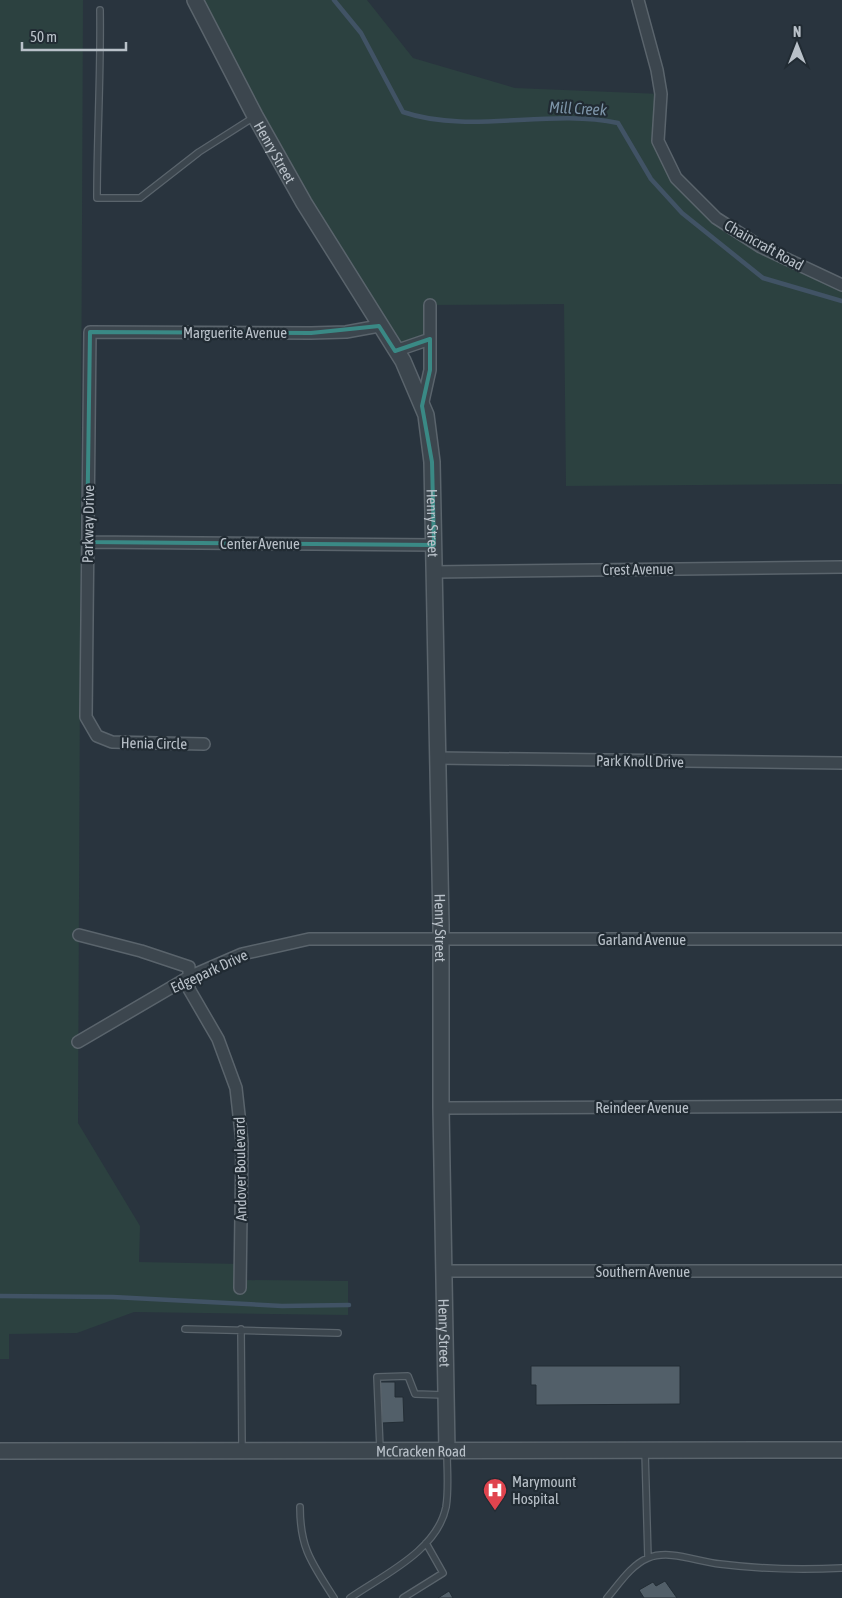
<svg xmlns="http://www.w3.org/2000/svg" width="842" height="1598" font-family="'Asap Condensed',sans-serif">
	<style>
		.green { fill: #2c4140 }
		.lines { fill: none; stroke-linecap: round; stroke-linejoin: round }
		.stream { stroke: #415365; stroke-width: 4.5 }
		.building { fill: #525f69; stroke: #232d35 }
		.service-casing { stroke: #5a646c; stroke-width: 8 }
		.minor-casing { stroke: #5a646c; stroke-width: 14 }
		.tertiary-casing { stroke: #5a646c; stroke-width: 18 }
		.service { stroke: #3c464e; stroke-width: 5.5 }
		.minor { stroke: #3c464e; stroke-width: 11 }
		.tertiary { stroke: #3c464e; stroke-width: 15 }
		.marked { fill: none; stroke: #3a8985; stroke-width: 4; stroke-linejoin: round }
		.labels { text-anchor: middle; dominant-baseline: central; stroke-width: 4.5; stroke-linejoin: round; paint-order: stroke }
		.street-label { font-size: 15px; fill: #b9c1c9; stroke: #212b33 }
		.poi-label { font-size: 15px; fill: #b9c1c9; stroke: #212b33; text-anchor: start }
		.water-label { font-size: 16px; font-style: italic; fill: #7d94a8; stroke: #212b33 }
	</style>
	<rect width="100%" height="100%" fill="#29343e"/>
	<path class="green" d="M 0,0 L 83,0 L 78,1123 L 140,1226 L 139,1262 L 241,1264 L 241,1280 L 348,1281 L 348,1315 L 134,1312 L 77,1333 L 9,1334 L 9,1359 L 0,1359 Z
		M 195,0 L 367,0 L 413,58 L 515,88 L 661,94 L 657,128 L 676,178 L 716,218 L 842,285 L 842,484 L 566,486 L 564,304 L 430,305 L 430,339 L 395,351 Z"/>
	<g class="lines">
		<path class="stream" d="M 334,0 L 361,33 L 403,112 C 471,135 548,108 618,123 L 651,179 L 682,213 L 763,278 L 842,301
			M 0,1296 L 113,1297 L 282,1306 L 349,1305"/>
	</g>
	<path class="building" d="M 531,1366 L 680,1366 L 680,1404 L 536,1405 L 536,1385 L 531,1385 Z
		M 380,1382 L 395,1382 L 395,1397 L 403,1397 L 404,1422 L 382,1423 Z
		M 665,1581 L 677,1598 L 644,1598 L 639,1590 L 653,1582 L 656,1586 Z
		M 449,1591 L 453,1598 L 438,1598 Z"/>
	<g class="lines">
		<g class="service-casing">
			<path id="service" d="M 100,10 C 101,73 97,135 97,198 L 140,198 L 199,152 L 254,117
				M 185,1329 L 338,1333
				M 241,1329 L 242,1449
				M 380,1449 L 377,1377 L 408,1376 L 415,1394 L 445,1395
				M 645,1451 L 648,1558
				M 300,1507 C 300,1549 312,1563 334,1598
				M 350,1598 C 383,1575 437,1551 446,1507 C 449,1489 447,1470 447,1452
				M 403,1598 L 443,1573 L 426,1543
				M 607,1598 C 619,1584 631,1565 648,1558 C 670,1549 698,1562 720,1564 C 760,1569 802,1570 842,1568"/>
		</g>
		<g class="minor-casing">
			<path id="minor" d="M 638,0 L 657,70 L 661,94 L 658,141 L 676,178 L 716,218 L 761,247 L 842,285
				M 395,351 L 430,339
				M 422,406 L 430,370 L 430,305
				M 87,542 L 434,545
				M 434,572 L 842,567
				M 204,744 L 112,742 L 97,736 L 86,717 L 90,332 L 311,333 L 346,332 L 379,326
				M 438,758 L 842,763
				M 79,935 L 141,951 L 189,967 L 189,989 L 218,1039 L 236,1088 L 242,1142 L 240,1288
				M 78,1042 L 189,977 L 242,954 L 309,939 L 842,939
				M 441,1108 L 842,1106
				M 444,1271 L 842,1271"/>
		</g>
		<g class="tertiary-casing">
			<g id="tertiary">
				<path id="s1" d="M 195,0 L 255,116 L 304,203 L 403,361 L 426,415 L 432,462 L 441,925 L 441,1108 L 447,1451"/>
				<path id="s2" d="M 0,1451 L 842,1450"/>
			</g>
		</g>
		<use href="#service" class="service"/>
		<use href="#minor" class="minor"/>
		<use href="#tertiary" class="tertiary"/>
	</g>
	<path class="marked" d="M 379,326 L 395,351 L 430,339 L 430,370 L 422,406 L 432,462 L 434,545 L 87,542 L 90,332 L 311,333 Z"/>
	<defs>
		<g id="hospital-pin" transform="scale(1.25)"><path d="M0 17L-7.5 6A9.5 9.5 0 1 1 7.5 6Z" fill="#e0444e" stroke="#212b33"/><path d="M-5-5h3v3.5h4V-5h3V5h-3V1.5h-4V5h-3Z" fill="#fff"/></g>
	</defs>
	<g fill-rule="evenodd">
		<use href="#hospital-pin" x="495" y="1490"/>
	</g>
	<g class="labels">
		<g class="street-label">
			<text stroke="none"><textPath href="#s1" startOffset="172">Henry Street</textPath></text>
			<text transform="translate(764 245) rotate(29)">Chaincraft Road</text>
			<text x="235" y="332">Marguerite Avenue</text>
			<text stroke="none"><textPath href="#s1" startOffset="584">Henry Street</textPath></text>
			<text transform="translate(88 524) rotate(-89)">Parkway Drive</text>
			<text x="260" y="543">Center Avenue</text>
			<text transform="translate(638 569) rotate(-1)">Crest Avenue</text>
			<text transform="translate(154 743) rotate(1)">Henia Circle</text>
			<text transform="translate(640 761) rotate(1)">Park Knoll Drive</text>
			<text stroke="none"><textPath href="#s1" startOffset="989">Henry Street</textPath></text>
			<text x="642" y="939">Garland Avenue</text>
			<text transform="translate(209 971) rotate(-25)">Edgepark Drive</text>
			<text x="642" y="1107">Reindeer Avenue</text>
			<text transform="translate(240 1169) rotate(-91)">Andover Boulevard</text>
			<text x="643" y="1271">Southern Avenue</text>
			<text stroke="none"><textPath href="#s1" startOffset="1394">Henry Street</textPath></text>
			<text stroke="none"><textPath href="#s2" startOffset="421">McCracken Road</textPath></text>
		</g>
		<g class="poi-label">
			<text x="512" y="1481">Marymount<tspan x="512" dy="17">Hospital</tspan></text>
		</g>
		<g class="water-label">
			<text transform="translate(578 108) rotate(3)">Mill Creek</text>
		</g>
	</g>
	<g transform="translate(797 45)" stroke="#212b33" stroke-width="4" paint-order="stroke">
	<path d="M0-4L9 19L0 12L-9 19Z" fill="#b9c1c9"/>
	<text y="-8" font-size="14" font-weight="bold" text-anchor="middle" fill="#b9c1c9">N</text>
	</g>
	<path d="M22 42v8h104v-8" fill="none" stroke="#b9c1c9" stroke-width="2.5"/>
	<text x="30" y="42" font-size="15" fill="#b9c1c9" stroke="#212b33" stroke-width="4" paint-order="stroke">50 m</text>
</svg>
